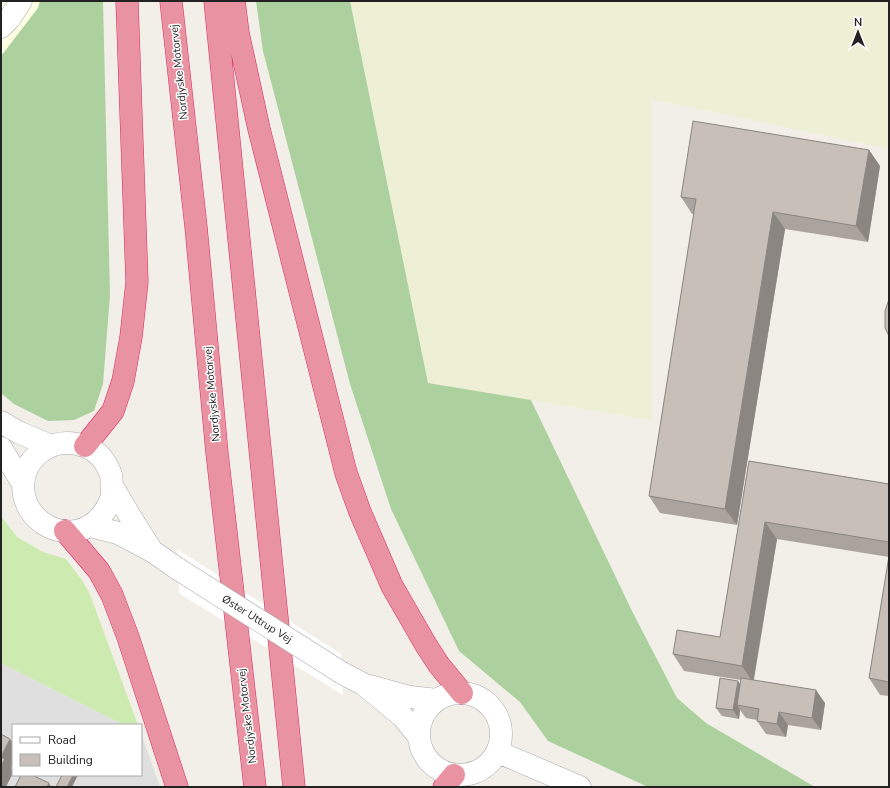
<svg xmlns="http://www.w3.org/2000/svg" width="890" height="788" font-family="'Nunito Sans',sans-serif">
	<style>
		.residential { fill: #e0dfdf }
		.education { fill: #ffffe5 }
		.farmland { fill: #eef0d5 }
		.grass { fill: #cdebb0 }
		.forest { fill: #add19e }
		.pier { fill: #fff }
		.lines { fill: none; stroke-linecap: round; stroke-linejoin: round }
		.minor-casing { stroke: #a9a9a9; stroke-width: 23 }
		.highway-casing { stroke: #dc2a67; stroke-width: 23 }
		.minor { stroke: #fff; stroke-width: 22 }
		.highway { stroke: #e892a2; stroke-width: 22 }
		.minor-bridge-casing { stroke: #a9a9a9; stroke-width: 23; stroke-linecap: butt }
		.minor-bridge { stroke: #fff; stroke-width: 22 }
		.wall { fill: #aba49e }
		.shaded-wall { fill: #8b8681 }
		.building { fill: #c7bfb8; stroke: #8b8681 }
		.labels { text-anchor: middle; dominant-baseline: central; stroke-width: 3; stroke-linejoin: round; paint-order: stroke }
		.street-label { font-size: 11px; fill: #222; stroke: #fff }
	</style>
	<rect width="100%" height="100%" fill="#f2efe9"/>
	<path class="residential" d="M 1,663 L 124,725 L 13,725 L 13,775 L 141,775 L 141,733 L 160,787 L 1,787 Z"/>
	<path class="education" d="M 1,1 L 45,1 L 1,60 Z"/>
	<path class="farmland" d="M 350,1 L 889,1 L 889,149 L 651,99 L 651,420 L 428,383 Z"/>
	<path class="grass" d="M 1,516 L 17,537 L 43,552 L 66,559 L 81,579 L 89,592 L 138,725 L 124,725 L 1,663 Z"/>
	<path class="forest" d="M 40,1 L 103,1 L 110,295 L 103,384 L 94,411 L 74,420 L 48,421 L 14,404 L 1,393 L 1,56 L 38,8 Z
		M 256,1 L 350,1 L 428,383 L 531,400 L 632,611 L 677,698 L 706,723 L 815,787 L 648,787 L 548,741 L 520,702 L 459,651 L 391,509 L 350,384 L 263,51 Z"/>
	<path class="pier" d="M 177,549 L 341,654 L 343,695 L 179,593 Z"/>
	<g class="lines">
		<g class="minor-casing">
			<path id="minor" d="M 1,27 L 10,18 L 21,1
				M 1,422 L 18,432 L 51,446
				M 1,448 L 23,484
				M 112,487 C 112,491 112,495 111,499 C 109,505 106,510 102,515 C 73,551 16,523 24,478 C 26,467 33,457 42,451 C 62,437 93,442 106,464 C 107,467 110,471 111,475 C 112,480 111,485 114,489 C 126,510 139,531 152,551
				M 90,526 L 118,533 L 152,551 L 178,569
				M 342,673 L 363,684 L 403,717 L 419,737
				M 370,686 L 410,697 L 437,700
				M419 734a41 41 0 1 1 82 0a41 41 0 1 1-82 0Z
				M 498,752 L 580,787"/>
		</g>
		<g class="highway-casing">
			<path id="highway" d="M 171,1 L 196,227 L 217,453 L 255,787
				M 215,1 L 294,787
				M 234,1 L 238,33 L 259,129 L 346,473 L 360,512 L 392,586 L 426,645 L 439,665 L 462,693
				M 85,446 L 113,411 L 123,381 L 131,337 L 137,282 L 127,1
				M 65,531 L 99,571 L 112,595 L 128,637 L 177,787
				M 444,787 L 454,775"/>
		</g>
		<use href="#minor" class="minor"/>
		<use href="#highway" class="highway"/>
		<g class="minor-bridge-casing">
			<path id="minor-bridge" d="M 178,569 L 342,673"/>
		</g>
		<use href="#minor-bridge" class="minor-bridge"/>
	</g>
	<path class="wall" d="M 869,150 L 880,166 L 868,242 L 785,229 L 737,525 L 660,513 L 649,496 L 694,214 L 692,214 L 681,197 Z
		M 749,461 L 889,484 L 889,696 L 880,695 L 869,678 L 889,557 L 777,539 L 754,680 L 825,703 L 821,730 L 788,725 L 786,737 L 766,734 L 757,721 L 757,720 L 746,718 L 740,710 L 739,719 L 722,716 L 716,708 L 740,685 L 741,680 L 684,671 L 673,654 L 720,637 Z"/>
	<path class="shaded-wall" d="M 869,150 L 880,166 L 868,242 L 856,226 Z
		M 773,212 L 785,229 L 737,525 L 725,509 Z
		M 765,522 L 777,539 L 753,682 L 742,666 Z
		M 738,681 L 744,690 L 737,705 L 740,710 L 739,719 L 733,710 Z
		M 816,690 L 825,703 L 821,730 L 812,718 Z
		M 779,712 L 788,725 L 786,737 L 777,724 Z
		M 10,739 L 13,743 L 13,764 L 11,768 L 13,771 L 13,773 L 6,787 L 1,787 L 1,757 Z
		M 73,775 L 78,775 L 72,787 L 67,787 Z
		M 49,783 L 51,787 L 47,787 Z"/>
	<path class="building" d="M 693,121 L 869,150 L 856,226 L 773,212 L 725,509 L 649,496 L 696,199 L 681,197 Z
		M 889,299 L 889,336 L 885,328 L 885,311 Z
		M 749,461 L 889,484 L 889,542 L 765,522 L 742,666 L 673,654 L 677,630 L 720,637 Z
		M 889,556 L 889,682 L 869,678 Z
		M 720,678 L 738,681 L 733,710 L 716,708 Z
		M 741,678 L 816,690 L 812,718 L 779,712 L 777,724 L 757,721 L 759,709 L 737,705 Z
		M 1,734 L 10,739 L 1,757 L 5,759 L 1,766 Z
		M 21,775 L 32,775 L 49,783 L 47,787 L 15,787 Z
		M 62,775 L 73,775 L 67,787 L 56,787 Z"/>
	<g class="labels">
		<g class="street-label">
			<text transform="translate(179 72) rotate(-96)">Nordjyske Motorvej</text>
			<text transform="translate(212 394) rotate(-95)">Nordjyske Motorvej</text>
			<text transform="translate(257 619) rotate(32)">Øster Uttrup Vej</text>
			<text transform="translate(247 716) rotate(-97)">Nordjyske Motorvej</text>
		</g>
	</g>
	<rect width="890" height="788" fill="none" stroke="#222222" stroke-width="4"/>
	<rect x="12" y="724" width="130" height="52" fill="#ffffff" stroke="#a7a7a7"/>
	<rect x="20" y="737" width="20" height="6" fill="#ffffff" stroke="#a7a7a7"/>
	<text x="48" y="744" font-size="12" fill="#222222">Road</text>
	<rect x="20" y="754" width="20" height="12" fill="#c7bfb8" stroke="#a7a7a7"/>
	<text x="48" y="764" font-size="12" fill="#222222">Building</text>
	<g transform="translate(858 32)" stroke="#ffffff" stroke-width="3" paint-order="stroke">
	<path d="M0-3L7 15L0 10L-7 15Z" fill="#222222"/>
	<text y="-6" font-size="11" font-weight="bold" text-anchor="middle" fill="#222222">N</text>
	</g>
</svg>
